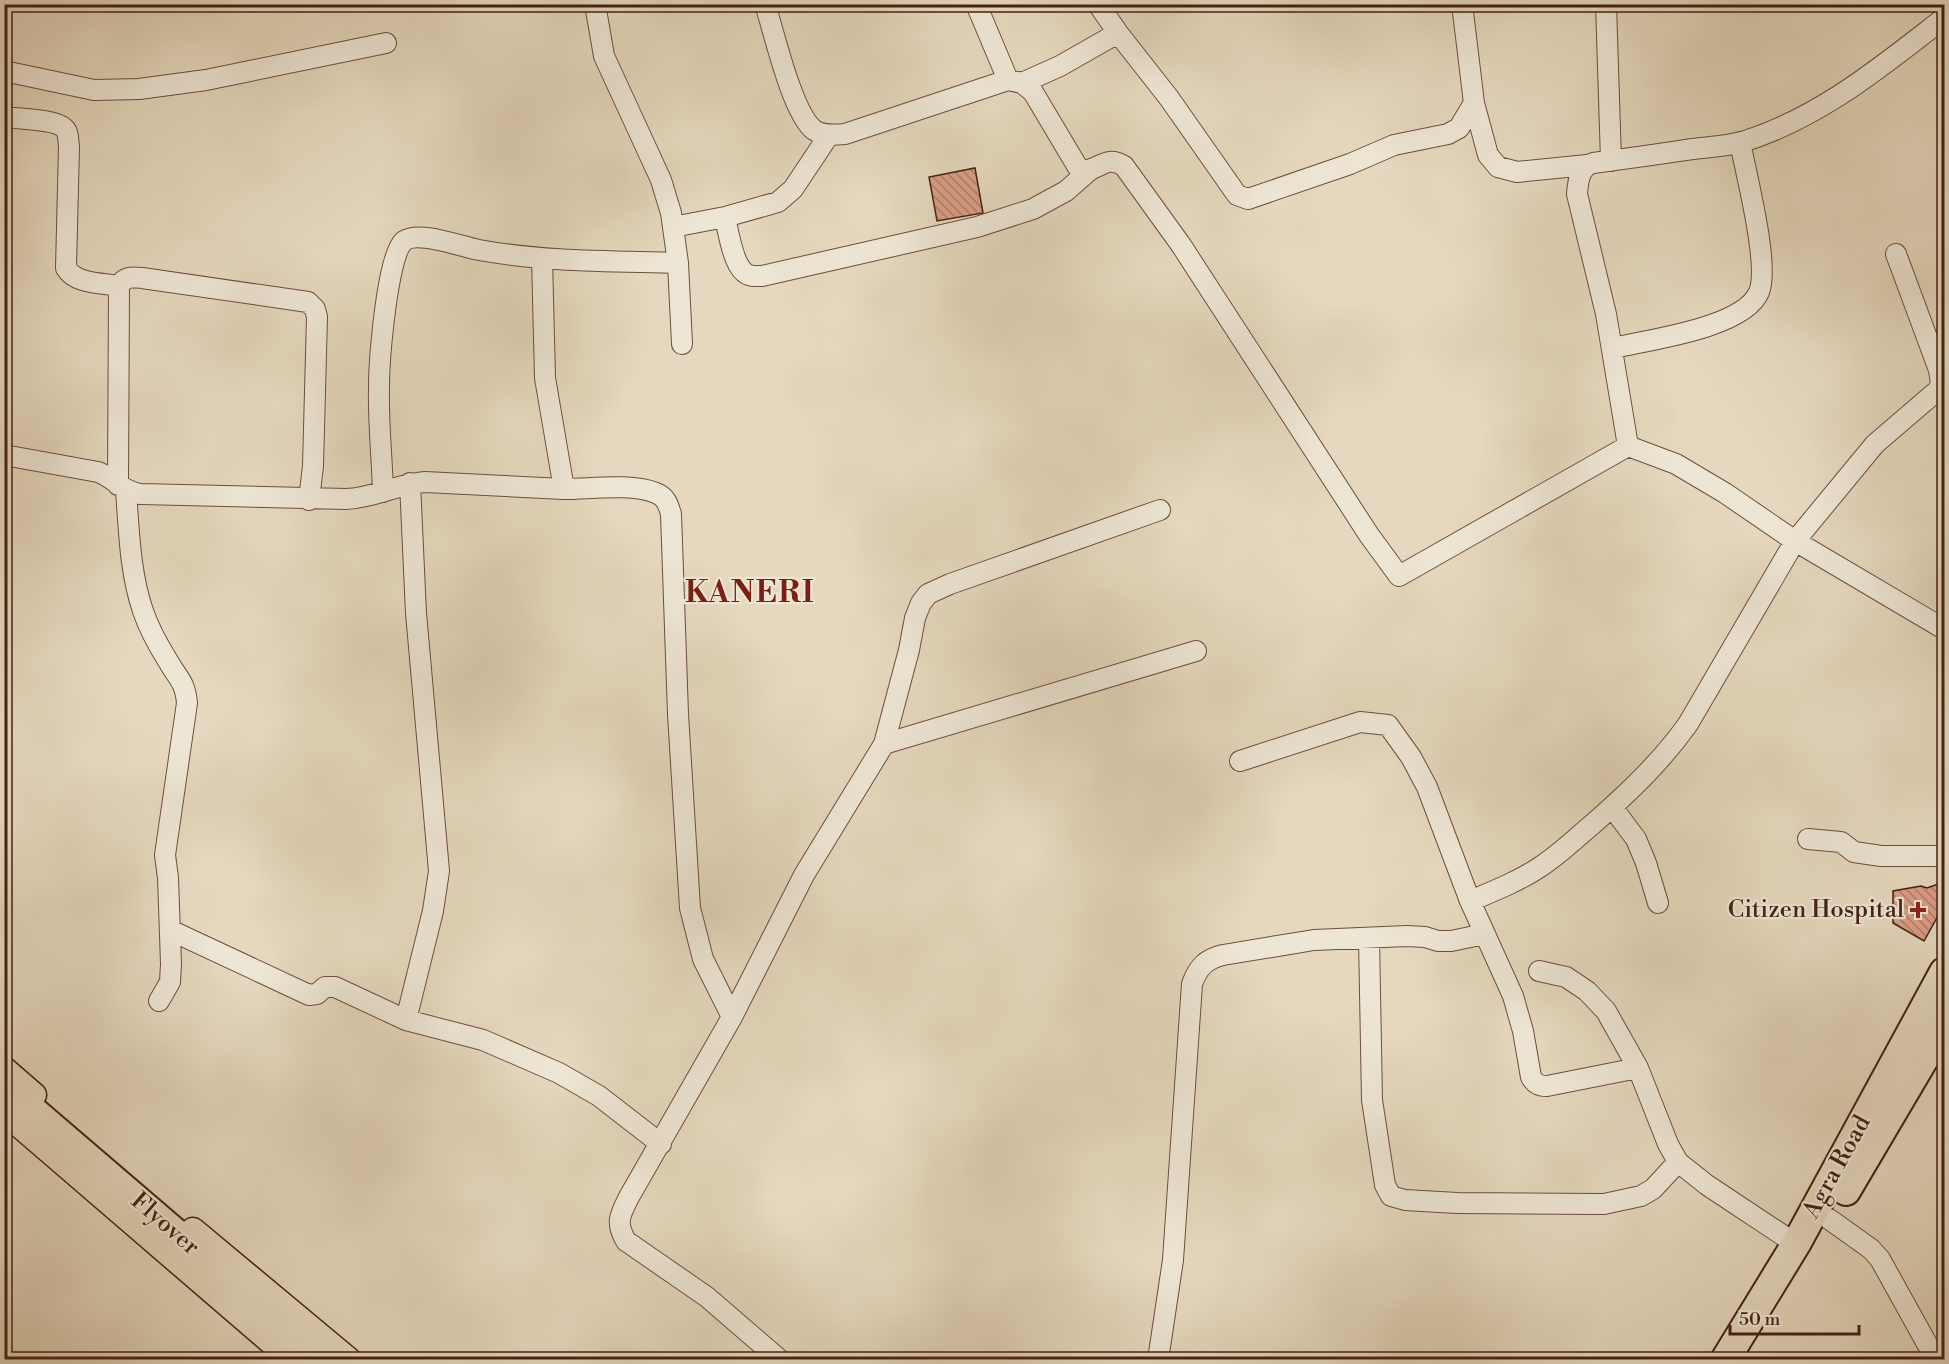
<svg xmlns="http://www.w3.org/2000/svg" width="1949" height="1364" font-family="'Libre Bodoni',serif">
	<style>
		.building { fill: url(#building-back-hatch); stroke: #442114; stroke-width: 1.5 }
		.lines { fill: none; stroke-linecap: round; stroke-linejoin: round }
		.minor-casing { stroke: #6c4f3e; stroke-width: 22 }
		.major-casing { stroke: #442114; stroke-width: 27 }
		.highway-casing { stroke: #442114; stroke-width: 32 }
		.minor { stroke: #eee6d5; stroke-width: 20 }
		.major { stroke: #e5d8be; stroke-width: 24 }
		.highway { stroke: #e5d8be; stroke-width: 28 }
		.poi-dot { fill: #8f2418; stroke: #eee6d5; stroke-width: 2 }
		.labels { text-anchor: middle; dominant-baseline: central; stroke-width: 4.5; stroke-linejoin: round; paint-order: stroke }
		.poi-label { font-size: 24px; fill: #442114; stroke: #eee6d5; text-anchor: end }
		.street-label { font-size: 24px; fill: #442114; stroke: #eee6d5 }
		.district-label { font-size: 30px; font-weight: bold; letter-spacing: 1.5px; fill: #7a1f14; stroke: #eee6d5 }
	</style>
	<defs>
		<pattern id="building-back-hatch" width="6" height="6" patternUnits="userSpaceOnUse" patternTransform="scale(1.5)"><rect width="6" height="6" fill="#da9e87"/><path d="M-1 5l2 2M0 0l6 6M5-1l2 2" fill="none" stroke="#b2806d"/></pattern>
	</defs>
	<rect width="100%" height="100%" fill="#e5d8be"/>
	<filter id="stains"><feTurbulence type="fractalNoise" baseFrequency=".00333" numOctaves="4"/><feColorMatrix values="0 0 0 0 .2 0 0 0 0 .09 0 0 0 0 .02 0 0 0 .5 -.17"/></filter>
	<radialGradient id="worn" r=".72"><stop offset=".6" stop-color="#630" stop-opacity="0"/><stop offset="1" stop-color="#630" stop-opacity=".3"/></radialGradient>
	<path class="building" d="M 975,168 L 983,213 L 937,221 L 929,177 Z
		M 1938,884 L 1944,888 L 1944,905 L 1924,941 L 1893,923 L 1893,891 L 1921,886 L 1927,888 Z"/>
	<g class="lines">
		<g class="minor-casing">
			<path id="minor" d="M 595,4 L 604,56 L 661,180 L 671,213 L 678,263 L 682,344
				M 765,4 C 774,32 792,113 814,130 C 823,136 835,135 845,134 L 1008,80
				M 976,4 L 1008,80 L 1022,83 L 1033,92 L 1077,166 L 1083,171 C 1101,169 1106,155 1124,166 L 1181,245 L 1369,535 L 1399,576 L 1628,446 L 1676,464 L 1725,493 L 1795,541 L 1944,629
				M 1098,4 L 1118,33
				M 1606,4 L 1611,161
				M 4,71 L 94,90 L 139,89 L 206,80 L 386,43
				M 1022,83 L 1060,66 L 1118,33 L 1169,98 L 1237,195 L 1248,199 L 1350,164 L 1394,145 L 1448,134 L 1459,128 L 1474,103 L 1462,4
				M 1474,103 L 1488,155 L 1498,167 L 1517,172 L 1587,165
				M 4,117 C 17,119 55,119 64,128 C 69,132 68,141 69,147 L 66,268 C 75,284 102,283 119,286
				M 725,217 C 728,231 733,263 744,272 C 749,277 756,276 762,276 L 977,227 L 1033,209 L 1066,191 L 1090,170
				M 673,227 L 725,217 L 778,202 L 793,189 L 829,135
				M 542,259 L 545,378 L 564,489
				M 1613,348 C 1648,340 1744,328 1759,292 C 1770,265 1746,174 1740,142
				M 1628,446 L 1606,314 L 1577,194 C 1578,182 1579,167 1593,163 C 1626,159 1659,154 1693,149 C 1709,147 1727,146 1742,142 C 1820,118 1882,66 1944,18
				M 4,455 L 98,472 C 116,479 120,490 140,494 L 346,499 C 374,498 397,484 425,482 C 471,484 517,487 564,489 C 591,489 631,483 656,493 C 666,497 668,504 671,514 L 678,714 L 690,908 L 703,959 L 732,1017 L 629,1197 C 620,1215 615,1222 626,1241 L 707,1297 L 780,1360
				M 118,485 L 119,286 C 125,276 132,277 142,278 L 308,302 L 315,309 L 317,317 L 313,466 L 309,500
				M 126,491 C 129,531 130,573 143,611 C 149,629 158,645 168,661 C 178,679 185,681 187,703 L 165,855 L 168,878 L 171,964 L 170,982 L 159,1001
				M 383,492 C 382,457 378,422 379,387 C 379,363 387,254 404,241 C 419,230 461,247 479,250 C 545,262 612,261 678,263
				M 884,744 L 1196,651
				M 1240,761 L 1360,722 L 1388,725 L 1411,757 L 1427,787 L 1470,901 L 1513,996 L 1523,1031 L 1531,1077 C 1535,1084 1539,1086 1547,1086 L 1638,1068
				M 1612,807 L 1636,839 L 1646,863 L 1658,903
				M 1808,839 L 1841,842 L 1854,852 L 1881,856 L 1944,856
				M 1470,901 C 1494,891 1519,881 1540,867 C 1560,854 1576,838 1594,823 C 1628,793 1661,762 1688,724 L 1795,541 L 1875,444 L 1938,390 L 1941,384 L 1939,370 L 1896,254
				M 170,930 L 309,995 L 317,994 L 325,987 L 335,987 L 406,1020 L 483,1040 L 559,1073 L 599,1096 L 661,1144
				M 1369,938 L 1372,1100 L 1385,1185 L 1391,1196 L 1405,1200 L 1457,1203 L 1604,1204 L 1641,1196 L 1653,1189 L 1678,1162
				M 1539,971 L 1566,977 L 1587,991 L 1606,1011 L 1638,1068 L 1668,1144 L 1678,1162 L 1707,1185 L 1796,1244
				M 732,1017 L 804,875 L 884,744 L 909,650 L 915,618 L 921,603 L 928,594 L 950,584 L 1160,510
				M 406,1020 L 433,911 L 439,871 L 416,613 L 410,483
				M 1829,1219 L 1871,1249 L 1880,1259 L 1936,1360
				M 1158,1360 L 1173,1260 L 1192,984 C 1198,967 1206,959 1223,955 L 1314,940 L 1407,936 L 1425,937 L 1438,941 L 1451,941 L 1485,934"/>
		</g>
		<g class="major-casing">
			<path id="major" d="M 4,1069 L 34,1095
				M 4,1112 L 292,1360
				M 193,1230 L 349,1360"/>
		</g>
		<g class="highway-casing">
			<path id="highway" d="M 4,1086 L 242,1290 L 328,1360
				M 1846,1191 L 1944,1025
				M 1725,1360 L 1796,1244 L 1944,972"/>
		</g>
		<use href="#minor" class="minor"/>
		<use href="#major" class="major"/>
		<use href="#highway" class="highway"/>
	</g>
	<path class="poi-dot" d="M1915 901h6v6h6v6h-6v6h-6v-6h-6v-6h6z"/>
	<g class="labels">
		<g class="poi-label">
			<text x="1904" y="910">Citizen Hospital</text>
		</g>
		<g class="street-label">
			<text transform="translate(1837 1167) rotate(-61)">Agra Road</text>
			<text transform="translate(165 1224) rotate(41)">Flyover</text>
		</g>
		<g class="district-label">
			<text x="750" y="593">KANERI</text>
		</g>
	</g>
	<rect width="1949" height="1364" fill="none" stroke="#e5d8be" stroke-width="24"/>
	<rect x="6" y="6" width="1937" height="1352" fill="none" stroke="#442114" stroke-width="3"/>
	<rect x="12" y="12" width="1925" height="1340" fill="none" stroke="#442114" stroke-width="1.5"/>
	<path d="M1730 1325v9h129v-9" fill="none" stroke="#442114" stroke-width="3"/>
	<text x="1739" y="1325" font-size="18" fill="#442114" stroke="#eee6d5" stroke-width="4.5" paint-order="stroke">50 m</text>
	<rect width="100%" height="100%" filter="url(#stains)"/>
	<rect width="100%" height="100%" fill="url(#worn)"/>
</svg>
